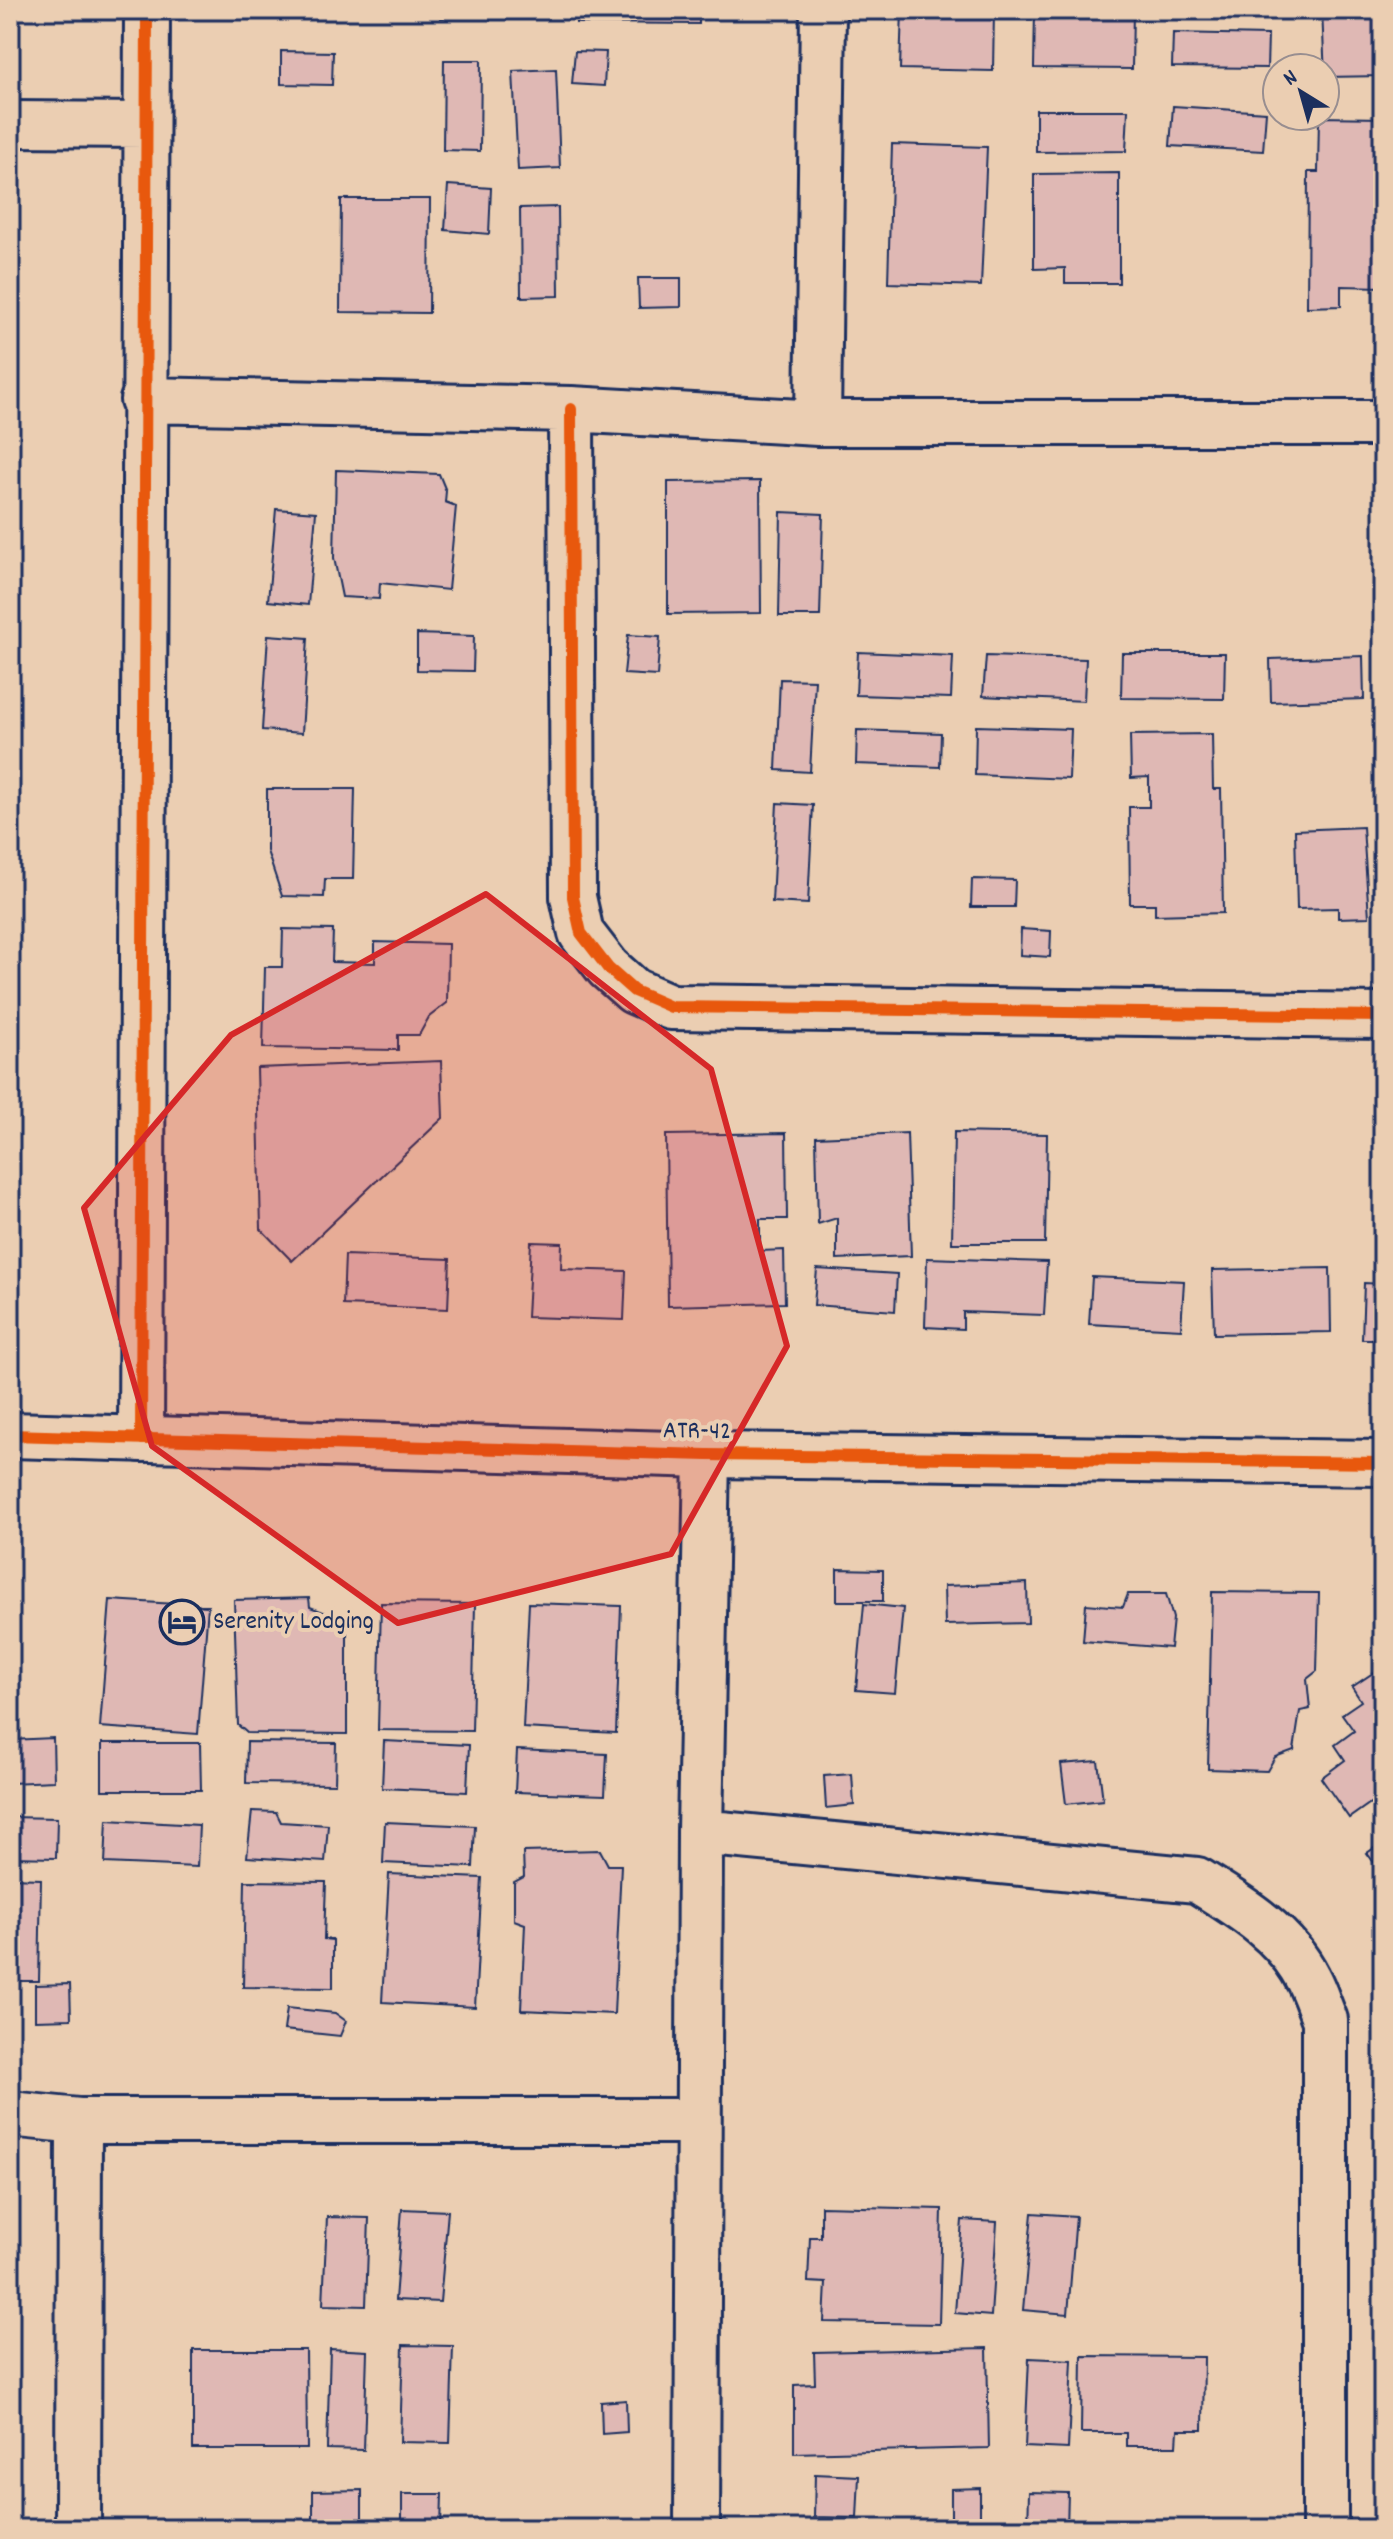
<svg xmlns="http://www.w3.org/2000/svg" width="1393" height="2539" font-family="Dekko,sans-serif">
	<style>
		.building { fill: #dfb8b4; stroke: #1b2f5e; stroke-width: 2 }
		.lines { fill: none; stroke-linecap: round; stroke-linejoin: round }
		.minor-casing { stroke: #1b2f5e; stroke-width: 50 }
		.tertiary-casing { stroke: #1b2f5e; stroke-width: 50 }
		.minor { stroke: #ebceb2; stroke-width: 44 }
		.tertiary { stroke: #ebceb2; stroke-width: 44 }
		.cycleway-casing { stroke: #ebceb2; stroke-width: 17 }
		.cycleway { stroke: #e8590c; stroke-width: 12 }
		.marked { fill: #d62828; fill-opacity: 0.2; stroke: #d62828; stroke-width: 6; stroke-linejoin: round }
		.labels { text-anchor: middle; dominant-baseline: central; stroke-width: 8; stroke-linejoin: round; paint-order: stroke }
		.street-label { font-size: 26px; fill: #1b2f5e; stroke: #ebceb2 }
		.poi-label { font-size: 26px; fill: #1b2f5e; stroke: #ebceb2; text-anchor: start }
	</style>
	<rect width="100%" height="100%" fill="#ebceb2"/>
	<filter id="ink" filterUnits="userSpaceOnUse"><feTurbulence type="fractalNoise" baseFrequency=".0125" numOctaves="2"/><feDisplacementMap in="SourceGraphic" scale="16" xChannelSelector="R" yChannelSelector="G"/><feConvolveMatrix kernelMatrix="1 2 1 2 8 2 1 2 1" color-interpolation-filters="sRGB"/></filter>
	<g filter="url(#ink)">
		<path class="building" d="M 440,10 L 479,10 L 480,17 L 440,18 Z
			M 518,10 L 556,10 L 556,17 L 518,17 Z
			M 576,10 L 699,10 L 699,24 L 576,23 Z
			M 902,10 L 994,10 L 993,71 L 900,69 Z
			M 1035,10 L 1133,10 L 1132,69 L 1034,68 Z
			M 1178,10 L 1269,10 L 1269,11 L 1178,13 Z
			M 1322,10 L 1383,10 L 1383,76 L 1325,77 Z
			M 1173,33 L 1268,35 L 1267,68 L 1172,67 Z
			M 281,51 L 333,52 L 332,85 L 281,84 Z
			M 575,51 L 606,52 L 604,86 L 572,84 Z
			M 444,60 L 481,60 L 480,151 L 443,150 Z
			M 556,69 L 560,168 L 518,170 L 513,71 Z
			M 1173,106 L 1266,112 L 1263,151 L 1170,146 Z
			M 1036,110 L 1128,110 L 1126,151 L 1036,152 Z
			M 1319,117 L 1383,118 L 1383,287 L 1341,286 L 1341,306 L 1307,307 L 1308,172 L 1318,172 Z
			M 892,144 L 987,147 L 981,286 L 888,283 Z
			M 1119,173 L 1119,283 L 1065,283 L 1065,268 L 1034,269 L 1034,174 Z
			M 448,185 L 491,188 L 489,234 L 445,230 Z
			M 341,199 L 430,199 L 429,313 L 340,312 Z
			M 558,207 L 559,296 L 521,297 L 520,208 Z
			M 638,278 L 681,278 L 681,307 L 639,308 Z
			M 336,470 L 439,474 L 446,491 L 445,502 L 456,506 L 448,590 L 380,583 L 379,599 L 342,597 L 334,558 Z
			M 760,481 L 761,613 L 668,614 L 668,482 Z
			M 276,509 L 316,512 L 308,605 L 268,601 Z
			M 781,512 L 823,514 L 820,616 L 779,616 Z
			M 417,634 L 474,636 L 473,671 L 417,670 Z
			M 268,635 L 308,638 L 302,733 L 262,730 Z
			M 628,635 L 660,637 L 657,676 L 624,674 Z
			M 858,652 L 953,656 L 951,698 L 856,695 Z
			M 1122,653 L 1225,653 L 1224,699 L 1121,698 Z
			M 986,656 L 1086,659 L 1084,701 L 983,696 Z
			M 1363,656 L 1364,699 L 1271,702 L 1270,659 Z
			M 780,679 L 815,680 L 810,772 L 776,770 Z
			M 976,726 L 1071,729 L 1069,779 L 975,775 Z
			M 857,730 L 941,733 L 940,767 L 856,764 Z
			M 1212,734 L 1213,789 L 1221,789 L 1223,913 L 1155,915 L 1155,904 L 1130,904 L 1129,807 L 1149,807 L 1149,777 L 1131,778 L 1130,735 Z
			M 267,789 L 355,789 L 353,879 L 325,879 L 324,897 L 282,896 L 267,851 Z
			M 777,803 L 813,805 L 808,904 L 772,902 Z
			M 1363,827 L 1369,917 L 1338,918 L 1338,908 L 1297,909 L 1295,830 Z
			M 972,879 L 1015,880 L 1014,907 L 971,907 Z
			M 283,929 L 333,930 L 332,962 L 375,963 L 375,942 L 448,944 L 447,1003 L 429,1017 L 419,1035 L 398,1035 L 398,1050 L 263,1048 L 265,967 L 282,967 Z
			M 1021,929 L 1051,931 L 1050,957 L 1020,955 Z
			M 441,1061 L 443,1118 L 292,1261 L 261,1229 L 257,1068 Z
			M 954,1132 L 1047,1134 L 1045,1243 L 952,1243 Z
			M 786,1133 L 787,1219 L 760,1219 L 760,1251 L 784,1250 L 785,1303 L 668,1306 L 666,1135 Z
			M 907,1133 L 911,1256 L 837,1259 L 837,1218 L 818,1224 L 816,1137 Z
			M 531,1242 L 562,1243 L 561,1269 L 626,1271 L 624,1320 L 527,1317 Z
			M 345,1255 L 450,1259 L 448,1309 L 343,1305 Z
			M 927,1258 L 1047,1262 L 1044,1315 L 963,1312 L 963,1329 L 925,1327 Z
			M 1330,1268 L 1331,1332 L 1214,1334 L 1212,1270 Z
			M 817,1269 L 897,1274 L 895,1311 L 814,1305 Z
			M 1092,1277 L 1184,1281 L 1181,1329 L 1089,1324 Z
			M 1364,1283 L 1383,1284 L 1383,1339 L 1362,1339 Z
			M 837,1569 L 883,1570 L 883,1601 L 837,1601 Z
			M 1027,1583 L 1028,1623 L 945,1625 L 944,1586 Z
			M 1212,1592 L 1319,1593 L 1317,1671 L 1307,1679 L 1310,1709 L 1300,1711 L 1294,1750 L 1275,1757 L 1267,1771 L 1208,1769 Z
			M 1128,1594 L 1166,1594 L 1173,1618 L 1170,1648 L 1083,1641 L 1086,1604 L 1123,1607 Z
			M 309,1598 L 310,1607 L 347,1621 L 347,1734 L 247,1733 L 238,1725 L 234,1600 Z
			M 110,1600 L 208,1606 L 198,1734 L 100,1727 Z
			M 381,1603 L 475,1604 L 472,1731 L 378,1730 Z
			M 529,1603 L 621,1606 L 616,1733 L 523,1728 Z
			M 864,1604 L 903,1608 L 895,1693 L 856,1690 Z
			M 1379,1669 L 1383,1675 L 1383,1794 L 1349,1818 L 1321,1778 L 1345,1760 L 1335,1745 L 1354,1731 L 1342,1714 L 1361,1701 L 1352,1687 Z
			M 53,1738 L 54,1781 L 10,1783 L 10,1740 Z
			M 384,1741 L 469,1745 L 467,1792 L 382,1788 Z
			M 247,1742 L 336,1743 L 335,1784 L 246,1783 Z
			M 102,1743 L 200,1743 L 201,1790 L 102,1790 Z
			M 517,1750 L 607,1754 L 605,1795 L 515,1792 Z
			M 1098,1761 L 1103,1800 L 1066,1804 L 1061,1764 Z
			M 852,1774 L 854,1805 L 826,1808 L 824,1776 Z
			M 252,1811 L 276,1812 L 281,1822 L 328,1825 L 325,1862 L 247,1857 Z
			M 10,1817 L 57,1818 L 56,1858 L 10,1857 Z
			M 107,1820 L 199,1825 L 197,1867 L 105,1863 Z
			M 385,1822 L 475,1826 L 473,1867 L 383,1863 Z
			M 1383,1842 L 1383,1875 L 1367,1853 Z
			M 600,1850 L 608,1865 L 621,1865 L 614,2014 L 521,2010 L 525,1924 L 514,1920 L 514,1882 L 524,1877 L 523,1852 Z
			M 389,1874 L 482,1878 L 475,2007 L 382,2002 Z
			M 10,1878 L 41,1879 L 39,1981 L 10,1981 Z
			M 245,1881 L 326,1882 L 324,1939 L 333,1940 L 333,1988 L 243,1987 Z
			M 70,1984 L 71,2019 L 35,2020 L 35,1985 Z
			M 287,2008 L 335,2013 L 346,2021 L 340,2036 L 284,2030 Z
			M 821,2206 L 942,2209 L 939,2324 L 824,2322 L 826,2283 L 808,2282 L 810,2237 L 821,2237 Z
			M 402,2209 L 448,2211 L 440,2302 L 395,2300 Z
			M 1032,2213 L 1076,2216 L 1068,2314 L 1023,2310 Z
			M 327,2217 L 369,2218 L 366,2306 L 323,2305 Z
			M 962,2220 L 997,2222 L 991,2316 L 955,2313 Z
			M 403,2345 L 453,2346 L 450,2443 L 400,2442 Z
			M 987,2348 L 989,2448 L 794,2453 L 794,2385 L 815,2384 L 814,2352 Z
			M 330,2349 L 367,2351 L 364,2450 L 327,2449 Z
			M 193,2350 L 306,2350 L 307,2449 L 193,2449 Z
			M 1082,2356 L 1204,2357 L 1203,2430 L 1178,2430 L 1177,2446 L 1126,2446 L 1126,2433 L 1081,2433 Z
			M 1029,2358 L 1072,2360 L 1068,2449 L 1025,2447 Z
			M 626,2400 L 627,2432 L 602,2434 L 601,2402 Z
			M 815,2474 L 859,2476 L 857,2518 L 814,2517 Z
			M 980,2488 L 980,2529 L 951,2529 L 951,2489 Z
			M 362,2490 L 362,2529 L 313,2529 L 313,2491 Z
			M 1029,2492 L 1068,2493 L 1067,2529 L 1028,2529 Z
			M 402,2494 L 442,2494 L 441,2529 L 402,2529 Z"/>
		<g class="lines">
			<g class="minor-casing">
				<path id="minor" d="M 10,124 L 146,125
					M 143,400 L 571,409 L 818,423 L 1383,423
					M 571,409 L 573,897 L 581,933 L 608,968 L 634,991 L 671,1007 L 1383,1016
					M 818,423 L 823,10
					M 141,1439 L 147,10
					M 700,1832 L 1197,1880 C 1239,1906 1285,1933 1308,1979 C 1315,1992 1319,2006 1325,2020 L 1325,2529
					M 10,2114 L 79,2121 L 698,2121
					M 78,2529 L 79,2121
					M 697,2529 L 700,1832 L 707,1455"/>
			</g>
			<g class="tertiary-casing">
				<path id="tertiary" d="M 10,1435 L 707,1455 L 1383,1463"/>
			</g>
			<use href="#minor" class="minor"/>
			<use href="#tertiary" class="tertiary"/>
			<g class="cycleway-casing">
				<path id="cycleway" d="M 571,409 L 573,897 L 581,933 L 608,968 L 634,991 L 671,1007 L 1383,1016
					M 10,1435 L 707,1455 L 1383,1463
					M 141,1439 L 147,10"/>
			</g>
			<use href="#cycleway" class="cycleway"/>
		</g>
	</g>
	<path class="marked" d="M 486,894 L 711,1069 L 787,1346 L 671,1554 L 398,1623 L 152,1446 L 84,1208 L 231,1035 Z"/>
	<defs>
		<g id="hotel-ring" transform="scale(2.3)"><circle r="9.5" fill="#ebceb2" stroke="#1b2f5e" stroke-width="1.5"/><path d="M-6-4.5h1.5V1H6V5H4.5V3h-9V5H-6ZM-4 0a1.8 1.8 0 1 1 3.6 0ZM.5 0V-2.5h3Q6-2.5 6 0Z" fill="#1b2f5e"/></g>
	</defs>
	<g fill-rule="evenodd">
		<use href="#hotel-ring" x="182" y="1622"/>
	</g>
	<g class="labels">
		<g class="street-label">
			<text transform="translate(697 1432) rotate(1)">ATR-42</text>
		</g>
		<g class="poi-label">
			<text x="213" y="1622">Serenity Lodging</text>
		</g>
	</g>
	<rect width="1393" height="2539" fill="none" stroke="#ebceb2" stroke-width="40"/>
	<rect x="20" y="20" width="1353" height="2499" fill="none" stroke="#1b2f5e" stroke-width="3" filter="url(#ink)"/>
	<g transform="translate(1301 92) rotate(323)"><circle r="38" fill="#ebceb2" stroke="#988e90" stroke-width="2"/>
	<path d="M0-6L14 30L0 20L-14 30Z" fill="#1b2f5e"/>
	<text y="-12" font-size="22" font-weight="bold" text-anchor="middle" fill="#1b2f5e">N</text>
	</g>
</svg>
